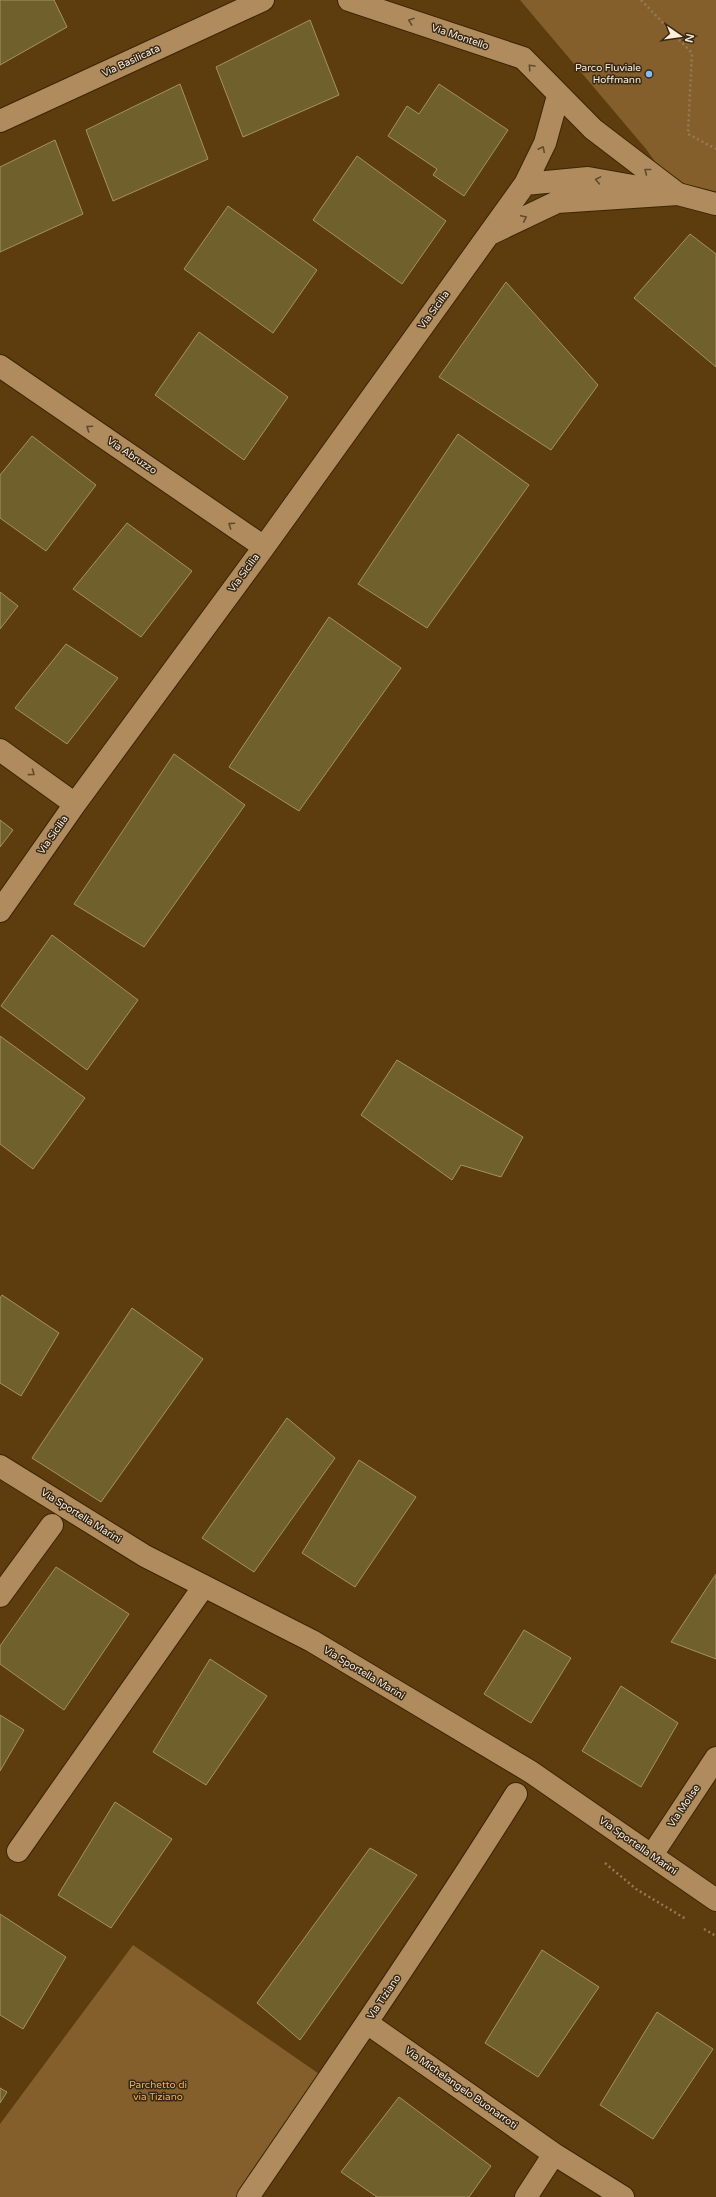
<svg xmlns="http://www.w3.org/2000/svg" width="716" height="2197" font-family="'Varela Round',sans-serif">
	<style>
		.green { fill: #855f2b }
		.building { fill: #70602b; stroke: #a4935e }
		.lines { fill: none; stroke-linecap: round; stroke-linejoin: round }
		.minor-casing { stroke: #3d2502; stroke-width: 24 }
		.path { stroke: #957b55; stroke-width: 2.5; stroke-dasharray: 2 3; stroke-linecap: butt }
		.minor { stroke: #af8b5e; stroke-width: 22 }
		.oneway { stroke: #604b2f }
		.poi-dot { fill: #85bbfb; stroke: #362815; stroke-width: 1.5 }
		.labels { text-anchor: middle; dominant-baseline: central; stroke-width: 3; stroke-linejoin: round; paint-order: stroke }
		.street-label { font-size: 10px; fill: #fdeddb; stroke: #362815 }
		.poi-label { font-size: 10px; fill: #fdeddb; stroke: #362815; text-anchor: end }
		.park-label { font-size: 10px; fill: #f4ae4b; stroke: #362815 }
	</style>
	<rect width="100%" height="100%" fill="#5d3d0d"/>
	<path class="green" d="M 520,0 L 716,0 L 716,203 L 678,194 L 646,149 Z
		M 133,1945 L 325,2078 L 238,2197 L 0,2197 L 0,2124 Z"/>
	<path class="building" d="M 0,0 L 54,0 L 67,27 L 0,65 Z
		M 310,20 L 339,95 L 243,137 L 216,67 Z
		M 180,84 L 208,159 L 113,201 L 86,130 Z
		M 439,84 L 508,130 L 464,196 L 433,175 L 437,169 L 388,136 L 407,106 L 419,114 Z
		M 55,140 L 83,214 L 0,252 L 0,167 Z
		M 357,156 L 446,221 L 402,284 L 313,220 Z
		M 228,206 L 317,270 L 273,333 L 184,269 Z
		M 690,234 L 716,254 L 716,367 L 634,298 Z
		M 506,282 L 598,385 L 551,450 L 439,377 Z
		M 199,332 L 288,397 L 244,460 L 155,395 Z
		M 458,434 L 529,485 L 427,628 L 358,584 Z
		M 32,436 L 96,485 L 46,551 L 0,518 L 0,475 Z
		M 127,523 L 192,571 L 141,637 L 73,589 Z
		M 0,592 L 18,606 L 0,629 Z
		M 329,617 L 401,668 L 299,811 L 229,767 Z
		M 66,644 L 118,678 L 67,744 L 15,708 Z
		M 174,754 L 245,805 L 144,947 L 74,904 Z
		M 0,820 L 13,830 L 0,847 Z
		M 52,935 L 138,1000 L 87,1070 L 1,1006 Z
		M 0,1036 L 85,1098 L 33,1169 L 0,1144 Z
		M 397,1060 L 523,1137 L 501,1177 L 461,1165 L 452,1180 L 361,1115 Z
		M 2,1295 L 59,1333 L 21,1396 L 0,1383 L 0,1298 Z
		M 132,1308 L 203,1359 L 101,1502 L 32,1458 Z
		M 287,1418 L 335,1458 L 254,1572 L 202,1538 Z
		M 359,1460 L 416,1497 L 355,1587 L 302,1553 Z
		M 56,1567 L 129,1614 L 64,1710 L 0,1664 L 0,1646 Z
		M 716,1574 L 716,1659 L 671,1642 Z
		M 524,1630 L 571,1658 L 531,1723 L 484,1694 Z
		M 210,1659 L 267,1696 L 206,1785 L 153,1752 Z
		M 621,1686 L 678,1723 L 641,1787 L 582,1751 Z
		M 0,1715 L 24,1730 L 0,1771 Z
		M 115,1802 L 172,1839 L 111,1928 L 58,1895 Z
		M 370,1848 L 417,1875 L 300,2040 L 257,2003 Z
		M 0,1914 L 66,1957 L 23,2029 L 0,2015 Z
		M 542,1950 L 599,1987 L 538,2077 L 485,2043 Z
		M 657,2012 L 713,2049 L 653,2139 L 600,2105 Z
		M 0,2088 L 7,2092 L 0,2103 Z
		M 399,2097 L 491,2166 L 469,2197 L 377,2197 L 341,2172 Z"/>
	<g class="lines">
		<g class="minor-casing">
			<path id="minor" d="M 349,0 L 523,58 L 593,129 L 678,194
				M 0,121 L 263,0
				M 525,184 L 588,178 L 678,194 L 716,204
				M 490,234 L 557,202 L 678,194
				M 0,366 L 264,547
				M 0,750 L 75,804
				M 0,911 L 75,804 L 264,547 L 525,184 L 545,143 L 558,96
				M 0,1466 L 145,1556 L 312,1641 L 531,1772 L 716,1900
				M 0,1596 L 52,1525
				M 18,1851 L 204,1586
				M 652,1855 L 716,1758
				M 367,2023 L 554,2154 L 623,2197
				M 248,2197 C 339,2064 430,1931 516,1794
				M 526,2197 L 554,2154"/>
		</g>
		<path class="path" d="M 641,0 L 692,53 L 688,134 L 716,149
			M 605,1863 L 636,1889 L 686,1919
			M 704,1929 L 716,1936"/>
		<use href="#minor" class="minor"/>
	</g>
	<defs><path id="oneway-chevron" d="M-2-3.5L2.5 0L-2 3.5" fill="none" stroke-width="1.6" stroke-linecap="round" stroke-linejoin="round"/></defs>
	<g class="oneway">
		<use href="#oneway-chevron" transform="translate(411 21) rotate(-161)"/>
		<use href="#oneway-chevron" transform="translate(531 67) rotate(-133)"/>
		<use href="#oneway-chevron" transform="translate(542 149) rotate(-64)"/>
		<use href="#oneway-chevron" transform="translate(647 171) rotate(-142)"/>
		<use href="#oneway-chevron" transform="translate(598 180) rotate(-170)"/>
		<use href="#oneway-chevron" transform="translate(524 218) rotate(-25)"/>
		<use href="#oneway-chevron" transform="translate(89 428) rotate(-146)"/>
		<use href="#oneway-chevron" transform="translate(231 525) rotate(-146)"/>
		<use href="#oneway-chevron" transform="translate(32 773) rotate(36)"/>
	</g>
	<circle class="poi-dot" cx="649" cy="74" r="4"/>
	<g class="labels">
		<g class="street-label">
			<text transform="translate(460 37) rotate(19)">Via Montello</text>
			<text transform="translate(131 61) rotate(-25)">Via Basilicata</text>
			<text transform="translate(434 310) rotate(-54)">Via Sicilia</text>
			<text transform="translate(132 456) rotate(34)">Via Abruzzo</text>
			<text transform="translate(244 573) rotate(-54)">Via Sicilia</text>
			<text transform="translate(53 835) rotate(-55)">Via Sicilia</text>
			<text transform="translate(81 1516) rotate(32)">Via Sportella Marini</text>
			<text transform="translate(364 1673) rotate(31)">Via Sportella Marini</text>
			<text transform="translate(684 1806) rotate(-56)">Via Molise</text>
			<text transform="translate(638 1846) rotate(35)">Via Sportella Marini</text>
			<text transform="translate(384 1997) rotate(-56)">Via Tiziano</text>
			<text transform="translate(461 2088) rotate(35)">Via Michelangelo Buonarroti</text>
		</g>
		<g class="poi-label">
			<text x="641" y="68">Parco Fluviale<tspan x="641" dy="12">Hoffmann</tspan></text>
		</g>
		<g class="park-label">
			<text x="158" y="2085">Parchetto di<tspan x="158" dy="12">via Tiziano</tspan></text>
		</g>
	</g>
	<g transform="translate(680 36) rotate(103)" stroke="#362815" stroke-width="3" paint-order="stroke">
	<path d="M0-3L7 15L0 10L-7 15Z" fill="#fdeddb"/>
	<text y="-6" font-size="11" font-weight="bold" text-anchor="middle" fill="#fdeddb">N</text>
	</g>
</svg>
